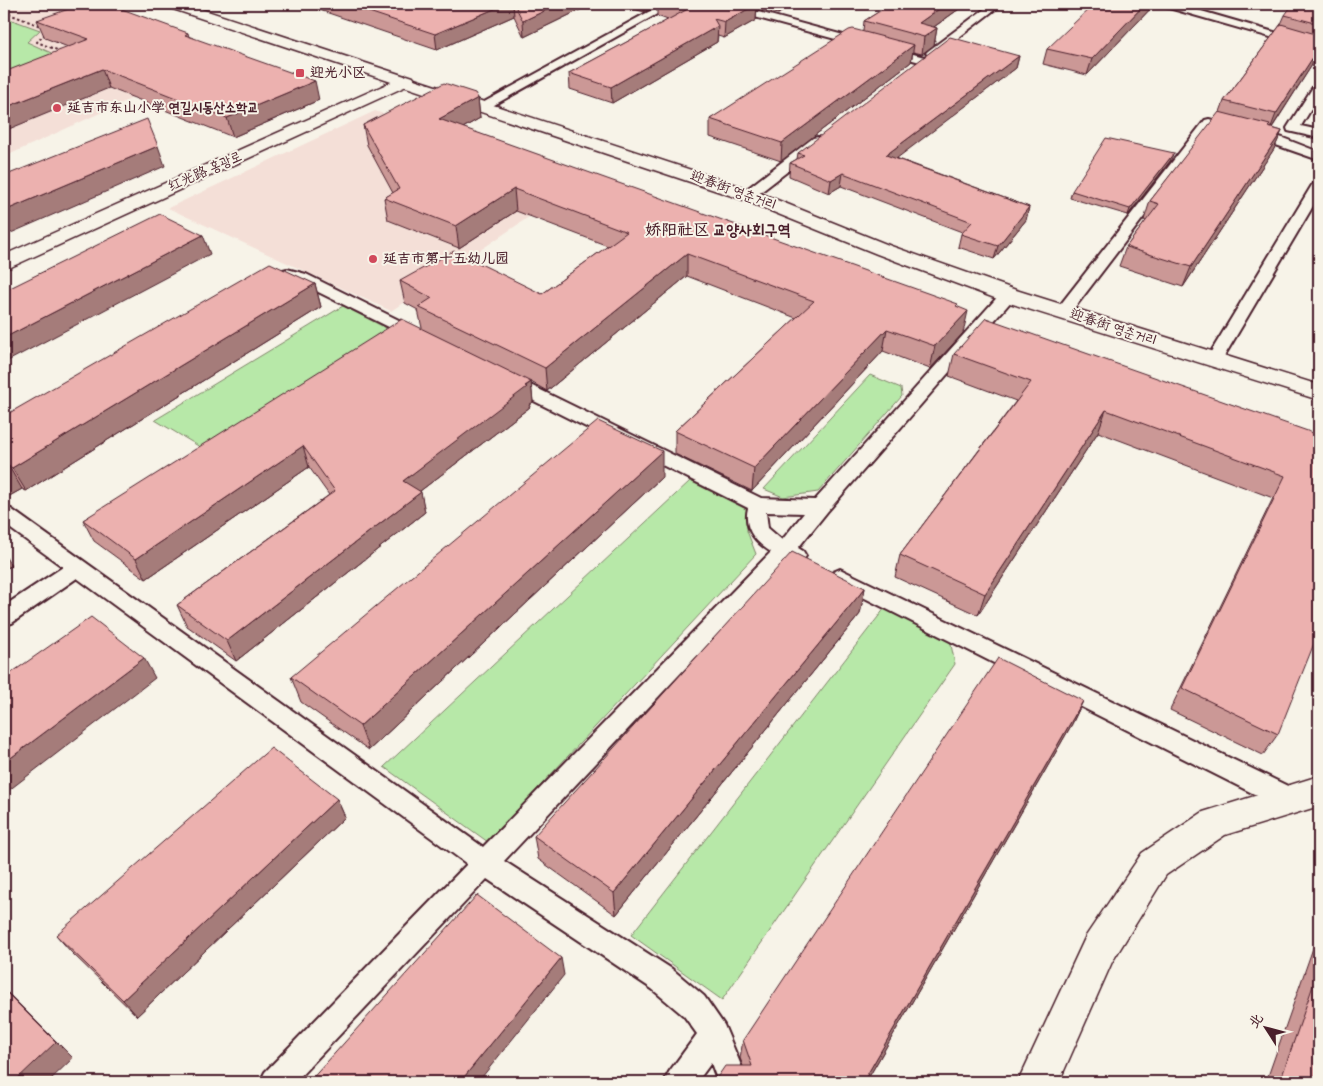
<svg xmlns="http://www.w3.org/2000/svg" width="1323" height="1086" font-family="'Indie Flower','LXGW WenKai TC','Poor Story',sans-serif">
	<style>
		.built { fill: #f4dfd7 }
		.green { fill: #b7e8a8; stroke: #80846a }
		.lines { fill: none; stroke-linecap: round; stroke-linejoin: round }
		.service-casing { stroke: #4a1f2b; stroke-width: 4 }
		.minor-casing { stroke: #4a1f2b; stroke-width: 3 }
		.tertiary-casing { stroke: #4a1f2b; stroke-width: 3 }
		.path { stroke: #4a1f2b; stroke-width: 2; stroke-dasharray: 2.5 2.5; stroke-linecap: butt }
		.service { fill: #f7f3e8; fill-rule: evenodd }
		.minor { fill: #f7f3e8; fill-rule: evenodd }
		.tertiary { fill: #f7f3e8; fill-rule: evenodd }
		.wall { fill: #cb9896; stroke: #4a1f2b }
		.shaded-wall { fill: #a57c7a; stroke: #4a1f2b }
		.building { fill: #ecb1af; stroke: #4a1f2b }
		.poi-dot { fill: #d1495b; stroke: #f7f3e8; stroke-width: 2 }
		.labels { text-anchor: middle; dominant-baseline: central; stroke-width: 4; stroke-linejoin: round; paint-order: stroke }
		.far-poi-label { font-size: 14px; font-weight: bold; fill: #4a1f2b; stroke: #f7f3e8; text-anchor: start }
		.far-street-label { font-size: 14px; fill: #4a1f2b; stroke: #f7f3e8 }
		.far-quarter-label { font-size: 16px; font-weight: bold; fill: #4a1f2b; stroke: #f7f3e8 }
	</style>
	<rect width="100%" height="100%" fill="#f7f3e8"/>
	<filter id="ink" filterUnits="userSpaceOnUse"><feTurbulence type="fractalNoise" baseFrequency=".02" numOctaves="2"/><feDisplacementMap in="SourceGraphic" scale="10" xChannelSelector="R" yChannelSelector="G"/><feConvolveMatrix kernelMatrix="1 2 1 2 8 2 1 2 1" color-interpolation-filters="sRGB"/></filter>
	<g filter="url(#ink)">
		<path class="built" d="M 4,4 L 66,4 L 218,59 L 4,157 Z
			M 375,111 L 580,182 L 391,311 L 168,208 Z"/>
		<path class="green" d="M 4,17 L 40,30 L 27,42 L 69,61 L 4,87 Z
			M 343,306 L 386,328 L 360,348 L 205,450 L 155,420 Z
			M 870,375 L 901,388 L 902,396 L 818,492 L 783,497 L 764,489 Z
			M 690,481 L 748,510 L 747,531 L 756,554 L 488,842 L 384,767 Z
			M 885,608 L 950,640 L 955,664 L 722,1000 L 631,935 Z"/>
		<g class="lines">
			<g class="service-casing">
				<path id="service" d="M 663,4 L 675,4 L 487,109 L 483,110 L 477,106 Z
					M 713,4 L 729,4 L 928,58 L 930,60 L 924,63 L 920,62 L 714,6 Z
					M 991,4 L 1002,4 L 936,55 L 928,55 L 926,53 L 928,51 Z
					M 1161,4 L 1177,4 L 1319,45 L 1319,51 L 1162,6 Z
					M 1319,83 L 1319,96 L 1301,126 L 1319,130 L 1319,138 L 1288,131 L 1287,128 L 1313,87 Z
					M 1209,119 L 1283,138 L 1319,152 L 1319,160 L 1273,144 L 1212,128 L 1069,315 L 1057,315 L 1055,312 L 1057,309 L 1205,120 Z
					M 818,137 L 823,138 L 825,141 L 823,144 L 753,198 L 743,198 L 741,195 L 743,192 L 813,138 Z
					M 1319,181 L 1319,196 L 1222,360 L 1220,364 L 1208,364 L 1206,360 L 1312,185 Z
					M 287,269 L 306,274 L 425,333 L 427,336 L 425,339 L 413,339 L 296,281 C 286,278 277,283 268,280 L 265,277 L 268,274 Z
					M 1008,290 L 1014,292 L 1016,295 L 1014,298 L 827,512 L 798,548 L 803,551 L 806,556 L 803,561 L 796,563 L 787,560 L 504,861 L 672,969 L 704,996 L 724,1025 L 748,1082 L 718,1082 L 711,1063 L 697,1082 L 664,1082 L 669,1072 L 697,1034 L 684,1016 L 652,989 L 487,879 L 295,1082 L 260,1082 L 265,1072 L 467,864 L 77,578 L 12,623 L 4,625 L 4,606 L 63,567 L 4,524 L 4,507 L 11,509 L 483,847 L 771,552 C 755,542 743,528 748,508 L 502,385 L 499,381 L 502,377 L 508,376 L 514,377 L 761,498 L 815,500 L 1002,292 ZM 766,512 L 804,513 L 782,540 L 768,528 Z
					M 840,569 L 1300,792 L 1303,800 L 1300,808 L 1291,811 L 1282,808 L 833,582 L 830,577 L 833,572 Z"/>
			</g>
			<g class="minor-casing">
				<path id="minor" d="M 407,75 L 413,77 L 415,80 L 413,83 L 11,267 L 4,269 L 4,255 Z
					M 1319,776 L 1319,806 L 1225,835 L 1166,875 L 1112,962 L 1059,1082 L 1018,1082 L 1086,936 L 1142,853 L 1203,812 Z"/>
			</g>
			<g class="tertiary-casing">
				<path id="tertiary" d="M 165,4 L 186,4 L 755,191 L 891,246 L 1016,290 L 1319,385 L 1319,400 L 1000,300 L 877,254 L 741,199 L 167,7 Z"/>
			</g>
			<path class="path" d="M 4,12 L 43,27
				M 45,34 L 37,42 L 62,52"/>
			<use href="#service" class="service"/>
			<use href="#minor" class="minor"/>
			<use href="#tertiary" class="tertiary"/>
		</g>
		<path class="wall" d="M 302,4 L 592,4 L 524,37 L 514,16 L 437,50 Z
			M 618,4 L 795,4 L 778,14 L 757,9 L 756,20 L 724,38 L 718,36 L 717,42 L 612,103 L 570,89 L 569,73 L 668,20 L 657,16 L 657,5 L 644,12 Z
			M 891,4 L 966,4 L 934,27 L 937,28 L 934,45 L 922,54 L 913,52 L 911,62 L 781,161 L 710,137 L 710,119 L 863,31 L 864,21 Z
			M 1155,4 L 1087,75 L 1043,64 L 1047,49 Z
			M 1319,4 L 1319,54 L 1272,128 L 1282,131 L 1274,149 L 1183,287 L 1119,266 L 1126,247 L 1146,221 L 1144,220 L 1150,201 L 1220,112 L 1224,101 L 1281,24 L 1285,15 Z
			M 37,20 L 188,33 L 189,37 L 319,100 L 233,137 L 109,88 L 68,47 L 45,38 Z
			M 1019,56 L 1016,68 L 896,158 L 1029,207 L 1026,220 L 994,259 L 958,247 L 961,234 L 962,232 L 841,186 L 829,193 L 789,176 L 790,163 L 797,159 L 798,153 Z
			M 478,98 L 480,118 L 463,128 L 957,307 L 963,333 L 930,369 L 883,351 L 752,491 L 675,454 L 675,431 L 796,318 L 687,276 L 547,391 L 531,382 L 533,402 L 529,405 L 530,407 L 420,491 L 425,512 L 236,661 L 187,626 L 177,605 L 329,495 L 309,467 L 146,579 L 94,541 L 83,520 L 422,328 L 418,310 L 405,303 L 400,281 L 542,294 L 608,246 L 516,211 L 459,248 L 388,220 L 384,198 L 393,193 L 367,145 L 363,125 Z
			M 1171,160 L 1128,215 L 1070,198 L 1072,191 Z
			M 315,284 L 321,307 L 26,491 L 22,489 L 4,499 L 4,416 Z
			M 954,354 L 1319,435 L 1278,734 L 1263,755 L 1170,710 L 1273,498 L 1098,432 L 978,615 L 895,577 L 900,555 L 1016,401 L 949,376 Z
			M 662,477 L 369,750 L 301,702 L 291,677 Z
			M 865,588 L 860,614 L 616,915 L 538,859 L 534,836 Z
			M 1083,701 L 1072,724 L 866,1082 L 714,1082 L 743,1066 L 740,1058 L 743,1040 Z
			M 337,799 L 345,817 L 137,1016 L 71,952 L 56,935 Z
			M 1319,931 L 1319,1082 L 1266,1082 Z"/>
		<path class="shaded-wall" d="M 506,4 L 513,4 L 514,16 L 437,50 L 435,34 Z
			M 559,4 L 592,4 L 524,37 L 523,21 Z
			M 644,4 L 657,4 L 657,5 L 644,12 Z
			M 757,4 L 756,20 L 724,38 L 725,22 Z
			M 779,4 L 795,4 L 778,14 Z
			M 946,4 L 966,4 L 921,36 L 919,23 Z
			M 1145,4 L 1155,4 L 1087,75 L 1092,59 Z
			M 718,26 L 717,42 L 612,103 L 611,87 Z
			M 937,28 L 934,45 L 922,54 L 924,37 Z
			M 914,45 L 911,62 L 781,161 L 782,143 Z
			M 1319,48 L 1319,54 L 1269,132 L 1276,114 Z
			M 1019,56 L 1016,68 L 884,168 L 886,155 Z
			M 102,69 L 109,88 L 4,131 L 4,108 Z
			M 315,81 L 319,100 L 233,137 L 227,118 Z
			M 478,98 L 480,118 L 442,140 L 439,119 Z
			M 1282,131 L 1274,149 L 1183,287 L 1191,267 Z
			M 158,146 L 165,166 L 4,236 L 4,211 Z
			M 1174,153 L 1171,160 L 1128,215 L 1130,209 Z
			M 843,173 L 841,186 L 829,193 L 831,180 Z
			M 514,189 L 516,211 L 459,248 L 456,226 Z
			M 1029,207 L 1026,220 L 994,259 L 998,246 Z
			M 203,235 L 210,254 L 4,363 L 4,338 Z
			M 687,254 L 687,276 L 547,391 L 545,368 Z
			M 315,284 L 321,307 L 26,491 L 12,468 Z
			M 968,311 L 963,333 L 930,369 L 935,346 Z
			M 887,329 L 883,351 L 752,491 L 754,468 Z
			M 531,382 L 533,402 L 529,405 L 530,407 L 407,501 L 403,481 Z
			M 1106,410 L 1098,432 L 978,615 L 985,594 Z
			M 303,446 L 309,467 L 146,579 L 136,559 Z
			M 662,451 L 662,477 L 369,750 L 360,726 Z
			M 8,465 L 22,489 L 4,499 L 4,468 Z
			M 421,492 L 425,512 L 236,661 L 227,641 Z
			M 4,554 L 11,566 L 4,570 Z
			M 865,588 L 860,614 L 616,915 L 614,893 Z
			M 144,658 L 155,678 L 4,794 L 4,763 Z
			M 1083,701 L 1072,724 L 866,1082 L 863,1082 Z
			M 337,799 L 345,817 L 137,1016 L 123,1000 Z
			M 561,958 L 564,975 L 478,1082 L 460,1082 Z
			M 4,989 L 73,1058 L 48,1082 L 14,1082 Z"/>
		<path class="building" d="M 83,4 L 108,4 L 188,33 L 185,35 L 315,81 L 227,118 L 102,69 L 4,108 L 4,72 L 89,39 L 37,20 Z
			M 345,4 L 506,4 L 435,34 Z
			M 514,4 L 559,4 L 523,21 Z
			M 666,4 L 757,4 L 725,22 L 714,19 L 718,26 L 611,87 L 569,73 L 686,10 Z
			M 891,4 L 946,4 L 919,23 L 937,28 L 924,37 L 864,21 Z
			M 1094,4 L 1145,4 L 1092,59 L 1047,49 Z
			M 1293,4 L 1319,4 L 1319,24 L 1285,15 Z
			M 1281,24 L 1319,35 L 1319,48 L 1276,114 L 1224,101 Z
			M 853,29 L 914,45 L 782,143 L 710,119 L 849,30 Z
			M 950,37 L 1019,56 L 886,155 L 1029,207 L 998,246 L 961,234 L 972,222 L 843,173 L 831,180 L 790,163 L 804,155 L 798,153 Z
			M 444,83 L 475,93 L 478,98 L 439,119 L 958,304 L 956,306 L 968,311 L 935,346 L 887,329 L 754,468 L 675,431 L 814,301 L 687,254 L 545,368 L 418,307 L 432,298 L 400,281 L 454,251 L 542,294 L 627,232 L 514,189 L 456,226 L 384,198 L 399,189 L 363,125 Z
			M 1219,112 L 1270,125 L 1268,127 L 1282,131 L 1191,267 L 1126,247 L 1159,204 L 1150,201 Z
			M 147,119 L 158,146 L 4,211 L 4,176 Z
			M 1106,138 L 1174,153 L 1130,209 L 1072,191 Z
			M 160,214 L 203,235 L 4,338 L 4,291 Z
			M 270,263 L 315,284 L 12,468 L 8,465 L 4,468 L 4,416 Z
			M 986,318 L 1319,435 L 1319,631 L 1278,734 L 1182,688 L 1285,476 L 1106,410 L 985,594 L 900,555 L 1031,382 L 954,354 Z
			M 402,319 L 531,382 L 525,386 L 527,387 L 403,481 L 421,492 L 227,641 L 177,605 L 335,491 L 303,446 L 136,559 L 83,520 Z
			M 598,421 L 662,451 L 360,726 L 291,677 Z
			M 792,552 L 865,588 L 614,893 L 534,836 Z
			M 91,617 L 144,658 L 4,763 L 4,678 Z
			M 998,658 L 1083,701 L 863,1082 L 714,1082 L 725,1066 L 752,1066 L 743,1040 Z
			M 271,748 L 337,799 L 123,1000 L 56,935 Z
			M 477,895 L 561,958 L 460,1082 L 309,1082 Z
			M 1319,968 L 1319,1082 L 1280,1082 Z
			M 4,990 L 56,1042 L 14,1082 L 4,1082 Z"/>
	</g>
	<g class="poi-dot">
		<rect x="295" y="68" width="10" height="10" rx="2.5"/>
		<circle cx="57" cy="108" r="5"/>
		<circle cx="373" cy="259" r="5"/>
	</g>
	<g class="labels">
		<g class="far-poi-label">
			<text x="310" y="73">迎光小区</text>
			<text x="67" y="108">延吉市东山小学 연길시동산소학교</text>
			<text x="383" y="259">延吉市第十五幼儿园</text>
		</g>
		<g class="far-street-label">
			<text transform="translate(205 172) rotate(-24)">红光路 홍광로</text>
			<text transform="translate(733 191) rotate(20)">迎春街 영춘거리</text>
			<text transform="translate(1113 328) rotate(18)">迎春街 영춘거리</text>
		</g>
		<g class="far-quarter-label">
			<text x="718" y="231">娇阳社区 교양사회구역</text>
		</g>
	</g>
	<rect width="1323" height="1086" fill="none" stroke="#f7f3e8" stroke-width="20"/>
	<rect x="10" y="10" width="1303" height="1066" fill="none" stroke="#4a1f2b" stroke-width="2" filter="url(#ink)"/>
	<g transform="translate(1266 1028) rotate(306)" stroke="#f7f3e8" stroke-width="4" paint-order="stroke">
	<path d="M0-4L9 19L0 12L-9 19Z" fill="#4a1f2b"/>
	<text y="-8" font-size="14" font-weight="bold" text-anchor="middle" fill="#4a1f2b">北</text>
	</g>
</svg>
